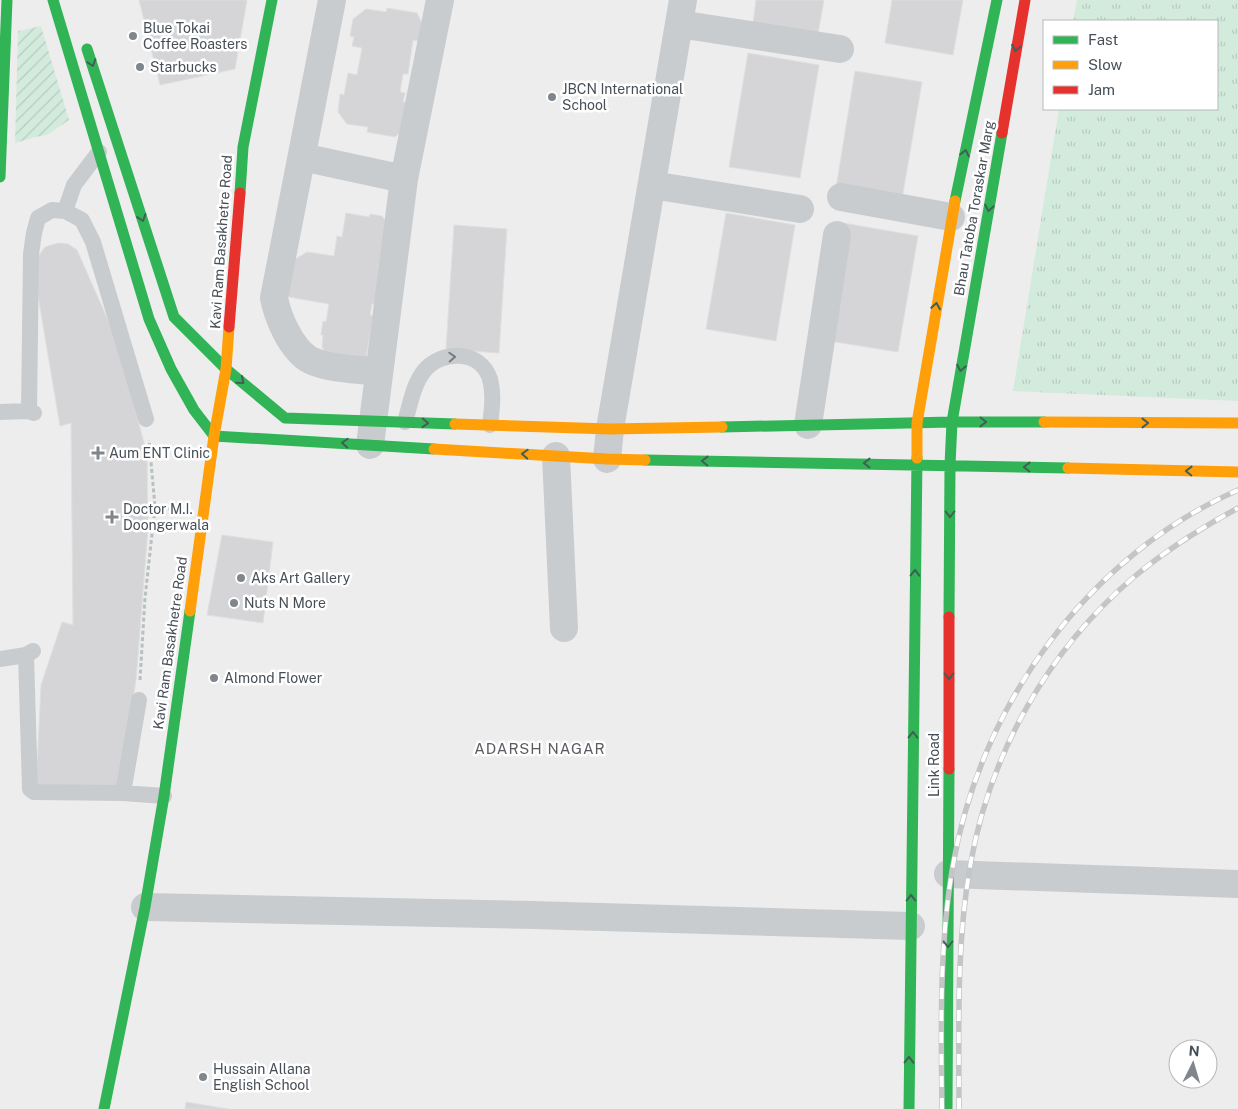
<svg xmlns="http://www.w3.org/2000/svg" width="1238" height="1109" font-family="'Public Sans',sans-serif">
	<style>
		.grass { fill: url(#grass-tufts) }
		.garden { fill: url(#garden-furrows) }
		.building { fill: #d5d5d7; stroke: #dfdfe0 }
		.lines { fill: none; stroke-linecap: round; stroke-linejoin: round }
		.path { stroke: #b7c2be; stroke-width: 3; stroke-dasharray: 4 2.5; stroke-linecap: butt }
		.lane { stroke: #c9ccce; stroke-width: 16 }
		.street { stroke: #c9ccce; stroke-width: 28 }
		.fast { stroke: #30b455; stroke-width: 11 }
		.slow { stroke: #ff9f0a; stroke-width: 11 }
		.jam { stroke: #e5322d; stroke-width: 11 }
		.rail-casing { stroke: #c4c5c7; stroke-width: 5.5 }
		.rail { stroke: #fff; stroke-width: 4; stroke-dasharray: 11; stroke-linecap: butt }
		.oneway { stroke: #435e57 }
		.oneway2 { stroke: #747b81 }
		.poi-dot { fill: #81868c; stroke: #fff; stroke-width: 2 }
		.labels { text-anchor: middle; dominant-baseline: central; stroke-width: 5; stroke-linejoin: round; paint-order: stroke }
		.poi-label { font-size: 14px; fill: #464f57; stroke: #fff; text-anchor: start }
		.street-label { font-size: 14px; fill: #464f57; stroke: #fff }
		.neighbourhood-label { font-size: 15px; letter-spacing: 1px; fill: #595c60; stroke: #fff }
	</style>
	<defs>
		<pattern id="grass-tufts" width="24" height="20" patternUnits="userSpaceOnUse" patternTransform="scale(1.25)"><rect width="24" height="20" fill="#d3ebdd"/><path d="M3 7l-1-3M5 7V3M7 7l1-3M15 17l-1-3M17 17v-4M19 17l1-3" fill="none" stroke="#b6cbc0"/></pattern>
		<pattern id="garden-furrows" width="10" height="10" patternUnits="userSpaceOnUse" patternTransform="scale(1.25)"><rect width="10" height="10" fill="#d3ebdd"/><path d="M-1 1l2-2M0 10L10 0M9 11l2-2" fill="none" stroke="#b6cbc0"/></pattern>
	</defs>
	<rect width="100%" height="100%" fill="#eeeded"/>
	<path class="grass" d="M 1077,0 L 1238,0 L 1238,401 L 1013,391 L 1059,109 L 1217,109 L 1217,21 L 1073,21 Z"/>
	<path class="garden" d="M 41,26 L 69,120 L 47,135 L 35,137 L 15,143 L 18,31 Z"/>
	<path class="building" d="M 139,0 L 247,0 L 235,69 L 160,85 Z
		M 756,0 L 824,0 L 818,34 L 753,23 Z
		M 892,0 L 963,0 L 953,55 L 885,43 Z
		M 387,8 L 417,13 L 422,23 L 419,41 L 413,40 L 408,74 L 403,74 L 400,92 L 405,93 L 403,102 L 409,103 L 405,128 L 395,137 L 367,132 L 368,127 L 347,124 L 338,112 L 340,94 L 344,95 L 348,73 L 357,75 L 362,48 L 352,46 L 354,37 L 350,36 L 353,19 L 366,9 L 386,12 Z
		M 748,53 L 819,65 L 800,178 L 729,167 Z
		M 855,71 L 922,82 L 902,199 L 836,188 Z
		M 346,213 L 369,217 L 370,214 L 382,216 L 388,225 L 381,265 L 379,265 L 378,270 L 385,271 L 375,304 L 372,304 L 370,315 L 373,316 L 366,358 L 330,359 L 322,347 L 323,335 L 321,335 L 323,321 L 326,322 L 329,304 L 289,297 L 284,289 L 294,260 L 307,252 L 334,256 L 337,236 L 342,237 Z
		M 726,213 L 795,225 L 776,341 L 706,329 Z
		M 843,223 L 918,236 L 898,352 L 823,340 Z
		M 454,225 L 507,229 L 499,353 L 446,349 Z
		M 58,243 L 68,244 L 77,250 L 116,338 L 147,454 L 148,528 L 136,680 L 119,790 L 36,788 L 41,685 L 62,622 L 73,625 L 71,423 L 60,426 L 35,278 L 39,255 L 45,247 Z
		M 222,535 L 273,542 L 263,623 L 207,615 Z
		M 186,1102 L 228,1109 L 185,1109 Z"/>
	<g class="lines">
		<path class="path" d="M 155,507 L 177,510
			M 140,680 L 145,598 L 155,507 L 149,440"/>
		<path class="lane" d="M 65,211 L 74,185 L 99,152
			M 29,411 L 31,254 L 34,233 L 38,218 L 52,210 L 65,211 L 82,220 L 93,242 L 146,419
			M 0,412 L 29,411 L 34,413
			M 405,422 C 410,405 413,385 424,371 C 441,350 480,349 490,379 C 494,394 492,409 490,425
			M 26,655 L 30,789 L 34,792 L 123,793 L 164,796
			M 0,659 L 26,655 L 33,651
			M 123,793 L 139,700"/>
		<path class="street" d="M 332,0 L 274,298 C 278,318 291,349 310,360 C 329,369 357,369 378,372
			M 679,24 L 840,49
			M 302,157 L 404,179
			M 652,185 L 800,209
			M 841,197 L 951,217
			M 808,425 L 837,235
			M 370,445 L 404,179 L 440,0
			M 556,456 L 564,628
			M 607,459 L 610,429 L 683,0
			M 948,874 L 1238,884
			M 145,907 L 533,915 L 911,926"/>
		<path class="fast" d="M 53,0 L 149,319 L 171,369 L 194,410 L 214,436 L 434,449
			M 87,49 L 174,317 L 226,369 L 285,418 L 455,424
			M 0,177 L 7,0
			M 240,193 L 243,147 L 272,0
			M 955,201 L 997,0
			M 722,427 L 952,422 L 1044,422
			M 645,460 L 1068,468
			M 949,617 L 950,465 L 952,422 L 1002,133
			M 104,1109 L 145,907 L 164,796 L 190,611
			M 909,1109 L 917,458
			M 947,1109 L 949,769"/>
		<path class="slow" d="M 1044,422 L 1238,423
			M 455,424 L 610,429 L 722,427
			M 434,449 L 607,459 L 645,460
			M 917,458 L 917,423 L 955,201
			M 1068,468 L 1238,472
			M 190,611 L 214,436 L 226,369 L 229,327"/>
		<path class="jam" d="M 1002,133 L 1025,0
			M 229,327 L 240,193
			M 949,769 L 949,617"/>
		<g class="rail-casing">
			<path id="rail" d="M 942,1109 C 941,1028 939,945 953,865 C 981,704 1088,556 1238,490
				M 959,1109 C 959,1029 956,947 970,867 C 989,755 1047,651 1134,577 C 1166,550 1201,528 1238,508"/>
		</g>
		<use href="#rail" class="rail"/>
	</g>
	<defs><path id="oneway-chevron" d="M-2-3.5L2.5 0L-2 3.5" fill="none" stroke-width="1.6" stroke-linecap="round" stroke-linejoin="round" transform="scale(1.25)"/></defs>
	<g class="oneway">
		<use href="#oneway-chevron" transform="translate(1016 48) rotate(100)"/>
		<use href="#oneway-chevron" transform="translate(92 63) rotate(72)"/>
		<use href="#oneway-chevron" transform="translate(965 153) rotate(-78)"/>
		<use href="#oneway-chevron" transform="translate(989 208) rotate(100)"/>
		<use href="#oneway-chevron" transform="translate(142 218) rotate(72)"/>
		<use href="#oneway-chevron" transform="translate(936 306) rotate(-81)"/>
		<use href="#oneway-chevron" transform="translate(961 368) rotate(100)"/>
		<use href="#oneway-chevron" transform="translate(241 381) rotate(40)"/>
		<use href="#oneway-chevron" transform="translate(983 422) rotate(1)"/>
		<use href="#oneway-chevron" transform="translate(425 423) rotate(2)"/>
		<use href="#oneway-chevron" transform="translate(1145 423)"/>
		<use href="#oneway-chevron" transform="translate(345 443) rotate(-177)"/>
		<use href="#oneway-chevron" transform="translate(525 454) rotate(-177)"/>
		<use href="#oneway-chevron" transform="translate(705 461) rotate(-179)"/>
		<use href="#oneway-chevron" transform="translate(867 463) rotate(-179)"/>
		<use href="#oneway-chevron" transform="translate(1027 467) rotate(-179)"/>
		<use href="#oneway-chevron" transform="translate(1189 471) rotate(-179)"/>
		<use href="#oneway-chevron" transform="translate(950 514) rotate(90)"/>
		<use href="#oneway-chevron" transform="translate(915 573) rotate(-89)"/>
		<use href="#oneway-chevron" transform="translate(949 676) rotate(90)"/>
		<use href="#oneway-chevron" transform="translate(913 735) rotate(-89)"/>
		<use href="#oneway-chevron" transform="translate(911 898) rotate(-90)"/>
		<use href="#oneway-chevron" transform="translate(948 944) rotate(90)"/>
		<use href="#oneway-chevron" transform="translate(909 1060) rotate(-89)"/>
	</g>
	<use class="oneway2" href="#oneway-chevron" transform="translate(452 357) rotate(-3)"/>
	<g class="poi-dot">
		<circle cx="133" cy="36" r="5"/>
		<circle cx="140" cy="67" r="5"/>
		<circle cx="552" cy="97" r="5"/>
		<path d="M95.5 445.5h5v5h5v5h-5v5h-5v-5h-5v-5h5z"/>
		<path d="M109.5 509.5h5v5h5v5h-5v5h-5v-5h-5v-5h5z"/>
		<circle cx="241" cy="578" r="5"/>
		<circle cx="234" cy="603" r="5"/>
		<circle cx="214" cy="678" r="5"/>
		<circle cx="203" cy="1077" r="5"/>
	</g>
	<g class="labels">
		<g class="poi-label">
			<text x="143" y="28">Blue Tokai<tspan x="143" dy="16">Coffee Roasters</tspan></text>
			<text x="150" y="67">Starbucks</text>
			<text x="562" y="89">JBCN International<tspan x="562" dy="16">School</tspan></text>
			<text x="109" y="453">Aum ENT Clinic</text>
			<text x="123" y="509">Doctor M.I.<tspan x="123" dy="16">Doongerwala</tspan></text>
			<text x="251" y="578">Aks Art Gallery</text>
			<text x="244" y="603">Nuts N More</text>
			<text x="224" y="678">Almond Flower</text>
			<text x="213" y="1069">Hussain Allana<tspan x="213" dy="16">English School</tspan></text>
		</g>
		<g class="street-label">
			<text transform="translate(974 208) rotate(-80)">Bhau Tatoba Toraskar Marg</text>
			<text transform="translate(221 242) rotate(-86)">Kavi Ram Basakhetre Road</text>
			<text transform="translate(170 643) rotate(-82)">Kavi Ram Basakhetre Road</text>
			<text transform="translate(934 765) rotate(-90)">Link Road</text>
		</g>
		<g class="neighbourhood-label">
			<text x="540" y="748">ADARSH NAGAR</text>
		</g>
	</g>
	<rect x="1043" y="20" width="175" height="90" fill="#ffffff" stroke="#b5b9bc"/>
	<rect x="1053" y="36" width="25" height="8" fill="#30b455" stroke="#b5b9bc"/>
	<text x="1088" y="45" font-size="15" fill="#464f57">Fast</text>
	<rect x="1053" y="61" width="25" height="8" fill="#ff9f0a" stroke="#b5b9bc"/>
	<text x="1088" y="70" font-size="15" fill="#464f57">Slow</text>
	<rect x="1053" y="86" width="25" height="8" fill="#e5322d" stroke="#b5b9bc"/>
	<text x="1088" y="95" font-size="15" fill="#464f57">Jam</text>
	<g transform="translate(1193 1064) rotate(5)"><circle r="24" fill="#ffffff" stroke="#b5b9bc"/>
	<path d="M0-4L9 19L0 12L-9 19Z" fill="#81868c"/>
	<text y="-8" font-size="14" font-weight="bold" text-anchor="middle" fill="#464f57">N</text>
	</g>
</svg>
